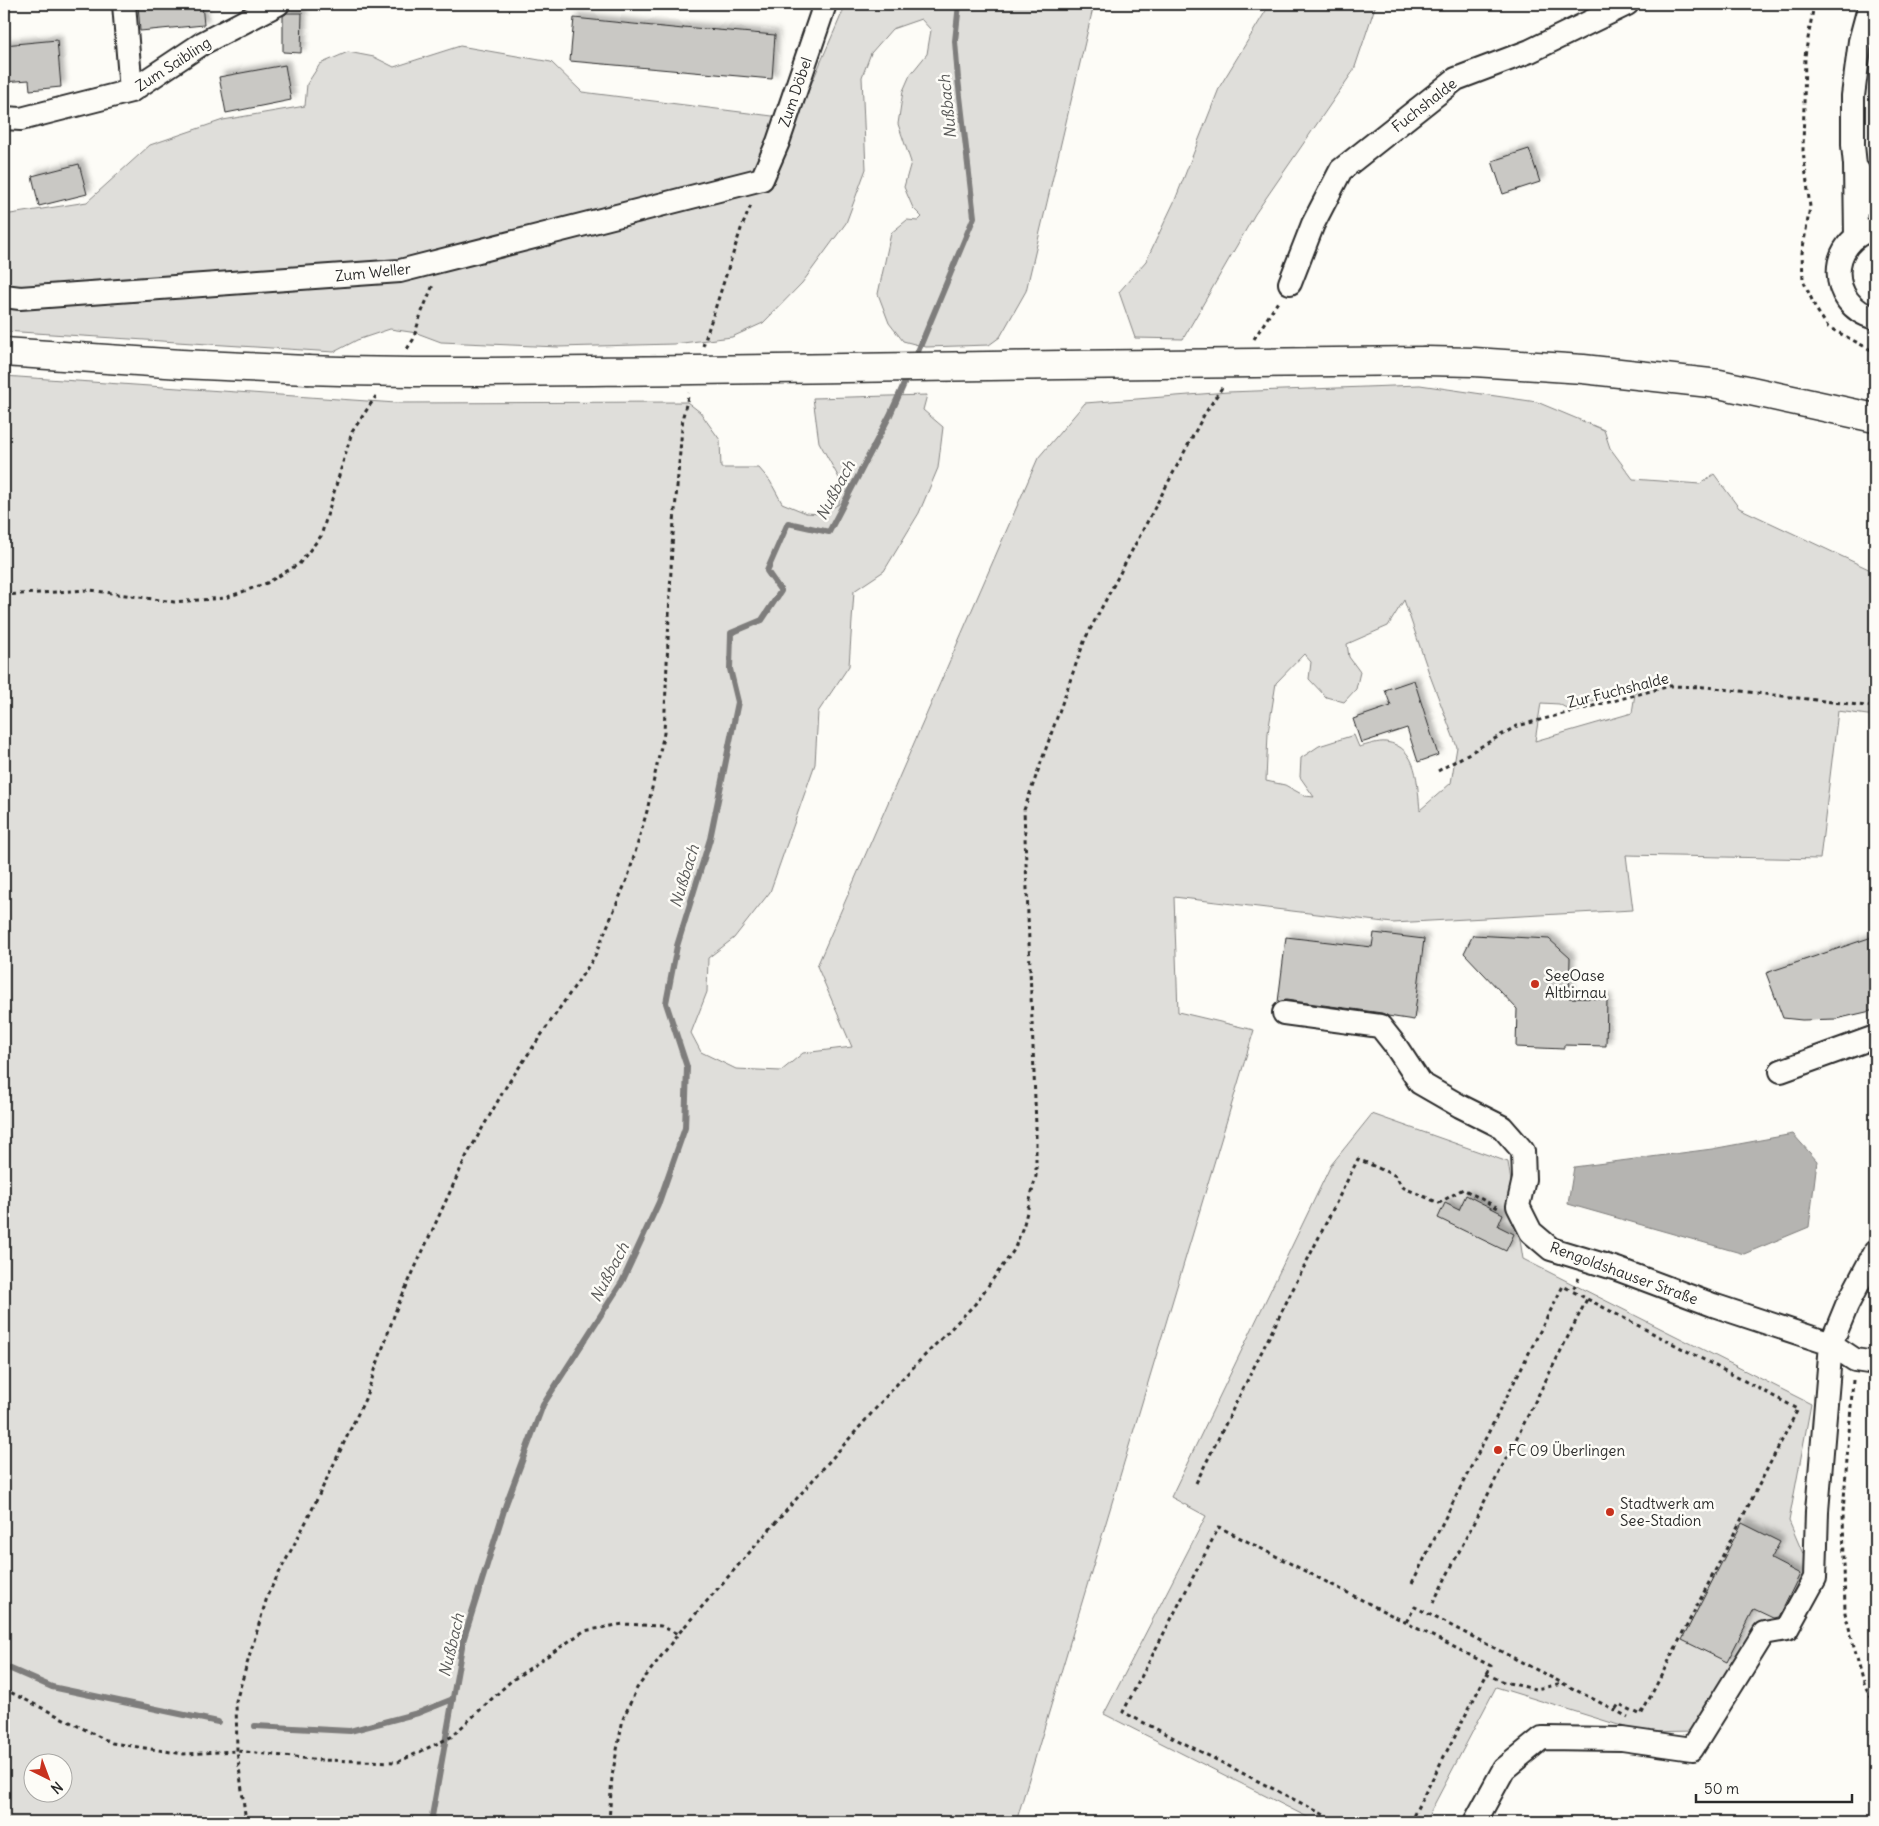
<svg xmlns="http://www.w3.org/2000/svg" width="1879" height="1826" font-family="Delius,sans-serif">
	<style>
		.green { fill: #dfdeda; stroke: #858482; fill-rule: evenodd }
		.water { fill: #b5b4b1; stroke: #7e7d7b }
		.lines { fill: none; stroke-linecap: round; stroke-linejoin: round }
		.stream { stroke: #7e7d7b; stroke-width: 6 }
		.building { fill: #c9c8c4; stroke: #2b2b2b; filter: url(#shadow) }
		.minor-casing { stroke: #2b2b2b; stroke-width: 26 }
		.major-casing { stroke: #2b2b2b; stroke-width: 31 }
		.path { stroke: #2b2b2b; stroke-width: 3; stroke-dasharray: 4 4; stroke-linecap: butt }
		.minor { stroke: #fdfcf7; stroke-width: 22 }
		.major { stroke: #fdfcf7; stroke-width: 28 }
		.major-bridge-casing { stroke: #2b2b2b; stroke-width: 31; stroke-linecap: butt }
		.major-bridge { stroke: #fdfcf7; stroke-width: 28 }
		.poi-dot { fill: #c8321e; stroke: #fdfcf7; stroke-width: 2 }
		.labels { text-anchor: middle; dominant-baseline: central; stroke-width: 5; stroke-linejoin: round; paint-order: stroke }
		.street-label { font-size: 15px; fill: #2b2b2b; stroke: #fdfcf7 }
		.poi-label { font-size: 15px; fill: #2b2b2b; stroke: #fdfcf7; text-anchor: start }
		.water-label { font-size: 16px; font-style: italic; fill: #5b5b5a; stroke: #fdfcf7 }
	</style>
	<defs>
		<filter id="shadow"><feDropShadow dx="4.5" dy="-4.5" stdDeviation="2.5" flood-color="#0004"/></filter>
	</defs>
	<rect width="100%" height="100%" fill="#fdfcf7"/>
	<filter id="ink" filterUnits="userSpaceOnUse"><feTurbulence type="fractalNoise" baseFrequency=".02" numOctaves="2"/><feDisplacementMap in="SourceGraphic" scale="10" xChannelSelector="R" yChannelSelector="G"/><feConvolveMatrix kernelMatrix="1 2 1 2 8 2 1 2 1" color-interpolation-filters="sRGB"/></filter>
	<g filter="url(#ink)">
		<path class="green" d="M 846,4 L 1094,4 L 1026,291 L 1000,337 L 989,345 L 926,347 L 903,341 L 889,323 L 878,294 L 891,233 L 907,220 L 918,221 L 922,217 L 913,208 L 904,187 L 911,162 L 898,124 L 903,91 L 910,75 L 927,54 L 931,30 L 921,19 L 892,29 L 871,53 L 862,77 L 866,169 L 846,223 L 802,283 L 763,323 L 732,337 L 674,344 L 558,347 L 441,342 L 417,333 L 390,329 L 357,340 L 334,352 L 4,331 L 4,215 L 87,202 L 150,145 L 223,120 L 305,106 L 307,84 L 320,64 L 348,52 L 374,57 L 394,67 L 460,46 L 551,62 L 582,92 L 796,119 Z
			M 1270,4 L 1376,4 L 1354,70 L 1255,214 L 1183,339 L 1135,338 L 1119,292 L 1146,261 L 1175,200 L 1220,86 Z
			M 4,376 L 396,403 L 687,402 L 700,412 L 720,440 L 721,468 L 759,468 L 770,481 L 782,503 L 806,513 L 822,514 L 839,504 L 839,478 L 819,442 L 813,398 L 927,395 L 923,410 L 943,427 L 938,468 L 919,513 L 884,571 L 854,591 L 849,666 L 818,712 L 815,764 L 770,892 L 734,938 L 708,958 L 707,992 L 691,1033 L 701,1052 L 736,1069 L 781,1071 L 803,1053 L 852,1047 L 817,966 L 1038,458 L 1085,403 L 1228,392 L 1420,385 L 1537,402 L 1604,430 L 1610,448 L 1633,479 L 1700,484 L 1714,474 L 1739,508 L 1875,572 L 1875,716 L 1838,711 L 1820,859 L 1626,855 L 1633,910 L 1393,923 L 1174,897 L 1178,1012 L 1254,1030 L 1016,1822 L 4,1822 ZM 1404,600 L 1429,673 L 1457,747 L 1451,783 L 1420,810 C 1417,785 1419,747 1386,742 C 1378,741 1368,745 1359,747 L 1354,735 L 1319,746 L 1301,758 L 1300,777 L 1314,797 L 1305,796 L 1285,785 L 1266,781 L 1268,733 L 1276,683 L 1304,654 L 1311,662 L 1309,679 L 1326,697 L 1344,702 L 1356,689 L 1360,672 L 1349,657 L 1347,644 L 1388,626 ZM 1637,681 L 1632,713 L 1535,741 L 1541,703 L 1559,704 L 1568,709 L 1626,690 ZM 32,1764 L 62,1764 L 62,1794 L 32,1794 Z
			M 1372,1114 L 1508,1162 L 1523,1259 L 1811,1404 L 1789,1521 L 1810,1570 L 1782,1624 L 1695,1731 L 1641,1732 L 1496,1687 L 1425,1822 L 1317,1822 L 1104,1714 L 1206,1516 L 1171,1497 L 1331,1165 Z"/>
		<path class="water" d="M 1793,1134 L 1817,1161 L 1809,1227 L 1744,1254 L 1568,1204 L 1574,1167 L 1712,1149 Z"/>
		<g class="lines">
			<path class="stream" d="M 914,361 L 974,217 L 958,79 L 955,41 L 959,4
				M 4,1666 L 52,1687 L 218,1722
				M 255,1726 L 350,1731 L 418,1713 L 453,1699
				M 431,1822 L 463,1641 L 506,1504 L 543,1405 L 622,1282 L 659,1202 L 685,1128 L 687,1067 L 666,1003 L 677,946 L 710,839 L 738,702 L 730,669 L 731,633 L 762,620 L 781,591 L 767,571 L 788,523 L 829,532 L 890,415 L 908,375"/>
		</g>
		<path class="building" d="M 138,4 L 202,4 L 204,25 L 140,31 Z
			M 287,13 L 302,13 L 301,53 L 283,52 L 283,16 Z
			M 574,18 L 683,29 L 683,27 L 775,35 L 772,79 L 570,61 Z
			M 57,40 L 61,87 L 30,90 L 29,80 L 4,82 L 4,45 Z
			M 285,65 L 291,100 L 226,113 L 219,77 Z
			M 1529,149 L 1540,182 L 1503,194 L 1492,161 Z
			M 79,164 L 87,194 L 39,206 L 32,176 Z
			M 1414,680 L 1438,755 L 1418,762 L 1407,728 L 1361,743 L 1353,719 L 1391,706 L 1385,690 Z
			M 1374,933 L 1424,939 L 1414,1020 L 1388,1016 L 1382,1013 L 1286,1000 L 1278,1002 L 1286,937 L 1372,947 Z
			M 1473,935 L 1549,939 L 1570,958 L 1569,998 L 1607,999 L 1606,1046 L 1564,1045 L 1564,1049 L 1516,1047 L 1517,1009 L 1464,953 Z
			M 1875,936 L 1875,1010 L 1836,1019 L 1802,1020 L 1783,1018 L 1766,973 Z
			M 1466,1195 L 1503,1214 L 1498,1226 L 1514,1234 L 1506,1251 L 1438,1218 L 1445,1203 L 1459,1210 Z
			M 1742,1523 L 1780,1542 L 1771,1559 L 1800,1574 L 1779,1617 L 1773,1618 L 1754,1609 L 1727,1662 L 1682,1640 Z"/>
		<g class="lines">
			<g class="minor-casing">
				<path id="minor" d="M 124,4 L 131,91
					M 4,118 L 21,119 L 131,91 L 203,43 L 278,4
					M 1858,170 L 1875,207
					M 1875,229 C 1826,239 1827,306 1875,318
					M 1856,237 L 1855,165 L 1853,145 L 1853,96 L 1860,41 L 1870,4
					M 1290,283 L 1313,224 L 1341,170 L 1456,79 L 1530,51 L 1627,4
					M 4,296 L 20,298 L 400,271 L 762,179 L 778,142 L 825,4
					M 1284,1013 L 1380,1026 L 1395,1045 L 1420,1083 L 1460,1106 L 1502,1127 L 1523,1151 L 1524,1179 L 1518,1206 L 1531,1232 L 1551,1249 L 1617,1269 L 1713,1305 L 1831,1344 L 1855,1360 L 1875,1363
					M 1781,1071 L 1875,1037
					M 1475,1822 L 1504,1769 L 1542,1738 L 1622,1739 L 1692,1749 L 1764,1633 L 1787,1629 L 1815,1578 L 1817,1511 L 1831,1344 L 1847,1305 L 1875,1252"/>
			</g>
			<g class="major-casing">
				<path id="major" d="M 4,352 L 181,364 L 307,370
					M 1425,361 L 1474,362 L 1583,369 L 1719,384 L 1875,418"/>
			</g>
			<path class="path" d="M 1814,4 L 1805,56 L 1803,151 L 1810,207 L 1802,253 L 1803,280 L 1816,309 L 1828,327 L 1875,352
				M 1254,339 L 1279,300
				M 703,346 L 741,229 L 752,203
				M 407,349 L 413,340 L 421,314 L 433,285
				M 4,595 L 90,590 L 174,602 L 225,598 L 267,583 L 299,564 L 321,536 L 352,432 L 376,396
				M 1438,771 L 1517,726 L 1670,686 L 1706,687 L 1875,707
				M 1579,1278 L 1572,1291 L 1798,1409 L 1641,1715 L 1619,1704 L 1615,1710
				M 1853,1380 L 1843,1512 L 1845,1613 L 1865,1687 L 1875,1704
				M 1196,1483 L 1358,1159 L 1396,1176 L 1402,1187 L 1439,1203 L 1463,1189 L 1498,1208
				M 1412,1583 L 1563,1286 L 1572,1291
				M 1433,1603 L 1587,1299
				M 1406,1622 L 1415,1607 L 1628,1717
				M 1486,1674 L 1504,1682 L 1535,1689 L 1563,1684
				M 4,1689 L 112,1743 L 184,1754 L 237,1751 L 321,1760 L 398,1762 L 451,1737 L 511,1681 L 584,1631 L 623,1624 L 661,1626 L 678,1634
				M 1800,1815 L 1807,1822
				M 246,1822 L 237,1751 L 236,1701 L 268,1594 L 307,1520 L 365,1399 L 397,1307 L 467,1155 L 507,1085 L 594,958 L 628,877 L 647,811 L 664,733 L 672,546 L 683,416 L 689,393
				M 609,1822 L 612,1776 L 623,1719 L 637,1688 L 678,1634 L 898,1383 L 975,1304 L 1014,1250 L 1024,1224 L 1036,1176 L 1036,1126 L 1024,810 L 1085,639 L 1204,415 L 1223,386
				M 1338,1822 L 1123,1712 L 1219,1527 L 1491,1666 L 1410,1822"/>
			<use href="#minor" class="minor"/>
			<use href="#major" class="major"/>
			<g class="major-bridge-casing">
				<path id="major-bridge" d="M 307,370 C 436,374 565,371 694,370 C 938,368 1181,362 1425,361"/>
			</g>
			<use href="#major-bridge" class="major-bridge"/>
		</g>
	</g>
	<g class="poi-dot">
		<circle cx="1535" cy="984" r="5"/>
		<circle cx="1498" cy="1450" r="5"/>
		<circle cx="1610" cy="1512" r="5"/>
	</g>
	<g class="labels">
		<g class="street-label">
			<text transform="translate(173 64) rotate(-33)">Zum Saibling</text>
			<text transform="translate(795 92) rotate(-71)">Zum Döbel</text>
			<text transform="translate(1424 105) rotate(-38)">Fuchshalde</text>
			<text transform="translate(373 272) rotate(-6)">Zum Weller</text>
			<text transform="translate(1618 690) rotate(-14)">Zur Fuchshalde</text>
			<text transform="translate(1624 1273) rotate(20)">Rengoldshauser Straße</text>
		</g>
		<g class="poi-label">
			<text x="1545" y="975">SeeOase<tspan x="1545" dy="17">Altbirnau</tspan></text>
			<text x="1508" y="1450">FC 09 Überlingen</text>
			<text x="1620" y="1503">Stadtwerk am<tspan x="1620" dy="17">See-Stadion</tspan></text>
		</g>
		<g class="water-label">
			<text transform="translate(947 107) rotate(-96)">Nußbach</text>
			<text transform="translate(835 490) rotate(-62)">Nußbach</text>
			<text transform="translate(684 876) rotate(-73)">Nußbach</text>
			<text transform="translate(609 1272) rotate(-62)">Nußbach</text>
			<text transform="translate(451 1645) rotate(-77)">Nußbach</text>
		</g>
	</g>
	<rect width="1879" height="1826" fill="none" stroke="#fdfcf7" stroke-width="20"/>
	<rect x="10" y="10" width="1859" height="1806" fill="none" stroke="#2b2b2b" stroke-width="2" filter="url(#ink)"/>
	<g transform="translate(48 1778) rotate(138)"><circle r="24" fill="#fdfcf7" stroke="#a9a8a5"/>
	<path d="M0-4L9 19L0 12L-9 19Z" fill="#c8321e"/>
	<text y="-8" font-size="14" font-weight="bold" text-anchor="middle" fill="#2b2b2b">N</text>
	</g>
	<path d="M1696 1794v8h156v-8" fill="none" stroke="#2b2b2b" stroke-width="2.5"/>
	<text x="1704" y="1794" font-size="15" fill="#2b2b2b" stroke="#fdfcf7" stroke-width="4" paint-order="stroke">50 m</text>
</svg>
